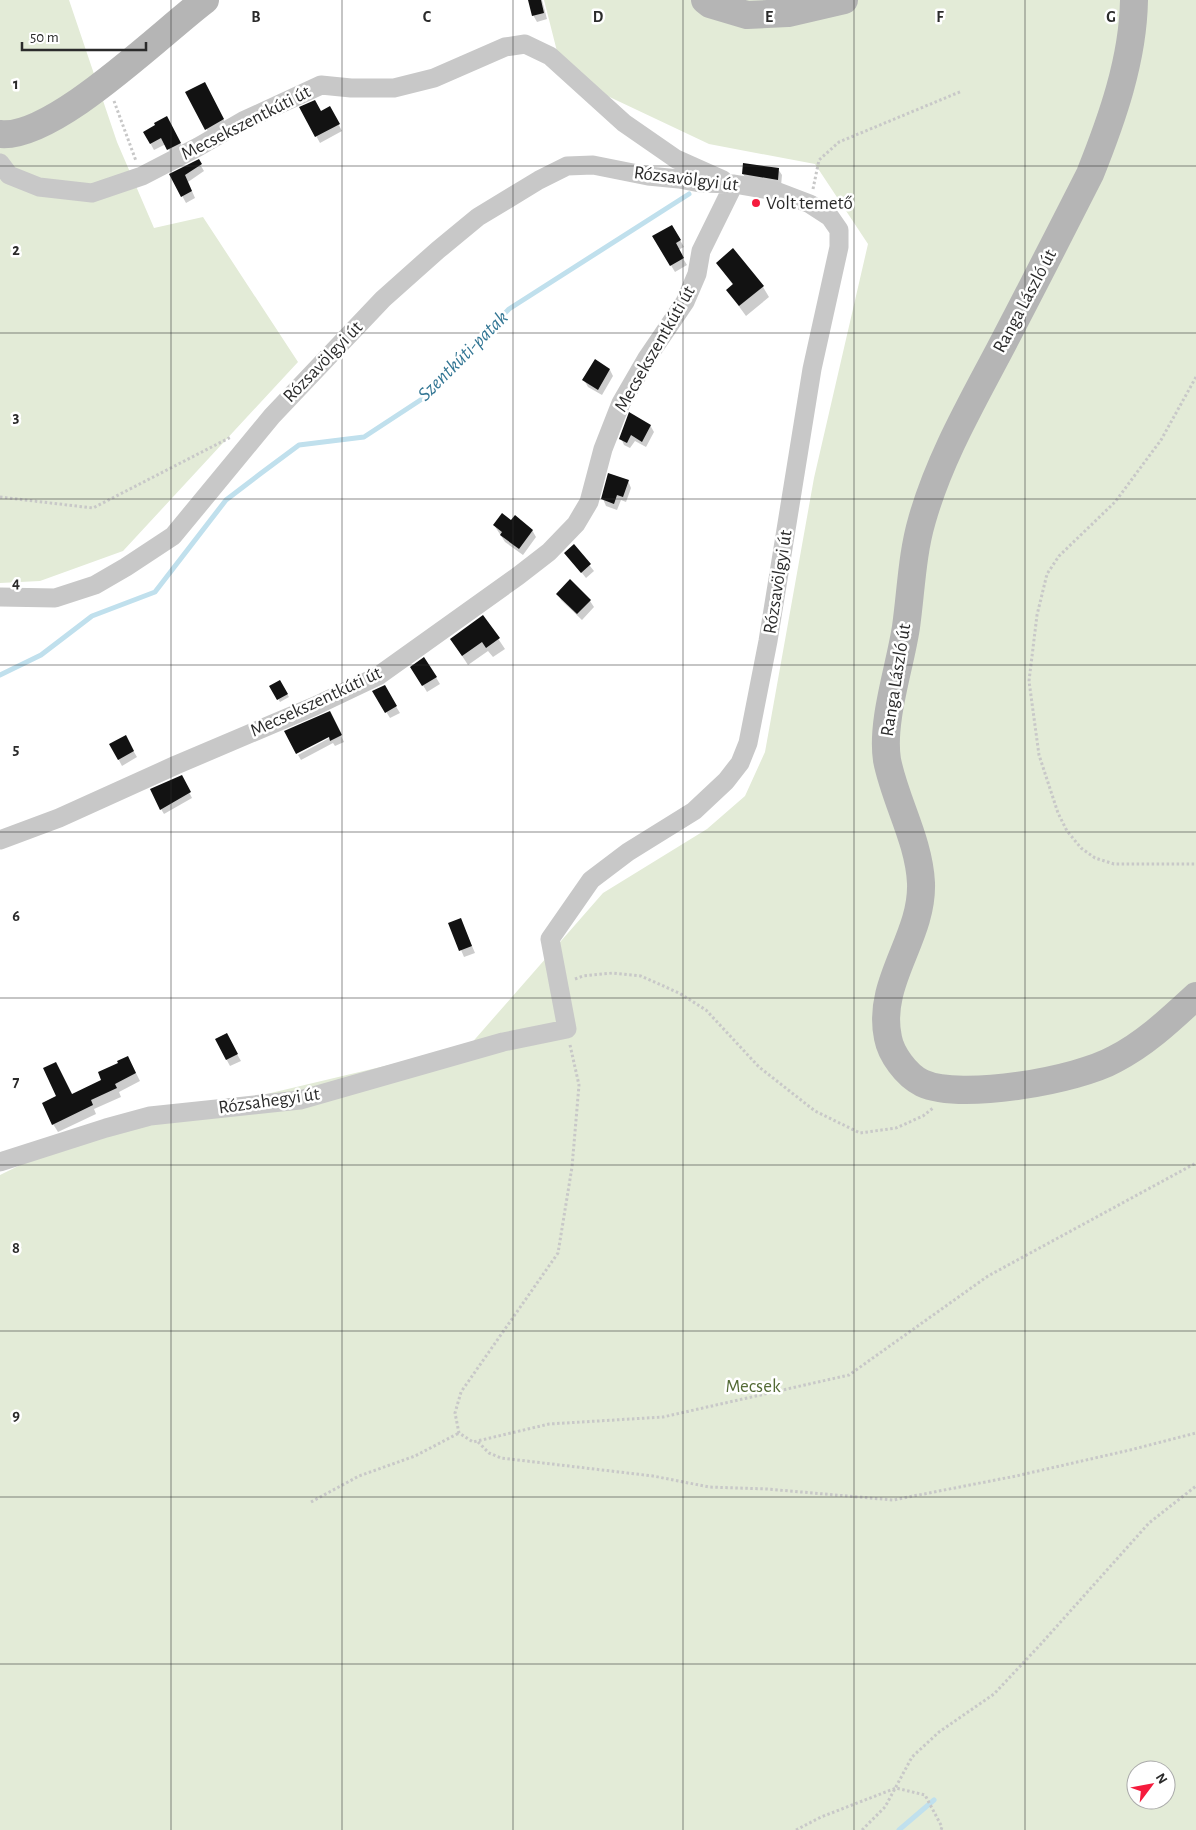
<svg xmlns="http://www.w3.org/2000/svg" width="1196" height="1830" font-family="'Alegreya Sans',sans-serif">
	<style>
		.green { fill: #e3ebd7; fill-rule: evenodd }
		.shadow { fill: #0003 }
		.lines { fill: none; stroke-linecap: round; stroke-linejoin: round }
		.stream { stroke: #c0e0ed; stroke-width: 5 }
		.building { fill: #121212 }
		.path { stroke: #c8c8c8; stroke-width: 3; stroke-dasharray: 2.5 2.5; stroke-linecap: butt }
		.minor { stroke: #c8c8c8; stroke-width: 19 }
		.secondary { stroke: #b5b5b5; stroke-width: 28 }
		.grid { fill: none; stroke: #2b2b2b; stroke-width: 1; stroke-opacity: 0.55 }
		.poi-dot { fill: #f51b3d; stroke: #fff; stroke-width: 2 }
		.labels { text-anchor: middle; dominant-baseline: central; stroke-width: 5; stroke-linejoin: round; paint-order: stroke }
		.street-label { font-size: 19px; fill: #2b2b2b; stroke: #fff }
		.poi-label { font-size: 19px; fill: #2b2b2b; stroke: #fff; text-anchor: start }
		.park-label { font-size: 19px; fill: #536a35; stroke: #fff }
		.water-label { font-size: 20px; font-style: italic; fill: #337694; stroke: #fff }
		.grid-label { font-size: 16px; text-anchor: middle; font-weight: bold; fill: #2b2b2b; stroke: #fff; stroke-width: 5; stroke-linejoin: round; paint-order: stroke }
	</style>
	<rect width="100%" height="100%" fill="#fff"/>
	<path class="green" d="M 0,0 L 69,0 L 117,142 L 154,228 L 203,217 L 298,362 L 123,551 L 40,581 L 0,583 Z
		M 544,0 L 1196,0 L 1196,1830 L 0,1830 L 0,1175 L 69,1141 L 469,1046 L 603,893 L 707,829 L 745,796 L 765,752 L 814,478 L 868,244 L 815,164 L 709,144 L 563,75 ZM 1136,1770 L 1166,1770 L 1166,1800 L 1136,1800 Z"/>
	<path class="shadow" d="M 529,0 L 542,0 L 547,19 L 537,22 L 533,15 Z
		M 205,84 L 227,126 L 210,135 L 187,93 Z
		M 301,108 L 321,113 L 330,108 L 342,131 L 320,143 Z
		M 166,117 L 184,150 L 172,156 L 166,144 L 154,150 L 144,132 L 157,126 Z
		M 198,161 L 204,171 L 188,182 L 195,198 L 186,203 L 171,175 Z
		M 778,169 L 782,175 L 781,186 L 747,180 L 743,174 Z
		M 672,226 L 684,247 L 678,250 L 687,265 L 675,272 L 654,237 Z
		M 733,250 L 763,287 L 769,297 L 746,316 L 727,290 L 733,285 L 717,263 Z
		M 596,361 L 610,370 L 613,376 L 602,395 L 588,387 L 584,380 Z
		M 650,425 L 654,432 L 646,447 L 635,441 L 630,448 L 624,445 L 621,438 Z
		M 628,481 L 631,488 L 626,502 L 621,500 L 617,510 L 606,506 L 603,499 Z
		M 511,522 L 532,530 L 536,537 L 523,555 L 505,542 L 494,525 Z
		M 574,546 L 594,571 L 586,578 L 566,553 Z
		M 570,581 L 590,601 L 594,607 L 582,620 L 561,600 L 558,594 Z
		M 483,616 L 505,649 L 493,657 L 488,651 L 468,665 L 451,639 Z
		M 424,658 L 440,684 L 427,692 L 412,667 Z
		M 280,681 L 289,697 L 280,702 L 271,687 Z
		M 384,687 L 400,713 L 390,718 L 374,692 Z
		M 333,719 L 344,742 L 335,746 L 333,743 L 301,760 L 298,755 L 335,735 Z
		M 125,737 L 137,757 L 122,766 L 111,745 Z
		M 181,776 L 192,798 L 164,814 L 161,809 Z
		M 461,920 L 475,953 L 464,957 L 450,924 Z
		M 226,1035 L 241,1061 L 230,1066 L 216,1040 Z
		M 132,1065 L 140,1081 L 119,1092 L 121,1097 L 94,1109 L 96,1114 L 58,1132 L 53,1124 L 72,1095 Z"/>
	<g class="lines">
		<path class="stream" d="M 0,675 L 41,655 L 92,616 L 155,592 L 226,500 L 260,474 L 299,445 L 364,437 L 422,399 L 509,309 L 689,194
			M 899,1830 L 934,1800"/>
	</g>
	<path class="building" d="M 528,0 L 541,0 L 544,13 L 532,16 Z
		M 205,82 L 224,119 L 205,130 L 185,92 Z
		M 315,100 L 321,111 L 330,106 L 340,124 L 315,137 L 299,107 Z
		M 167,116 L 181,143 L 167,150 L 161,138 L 150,144 L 143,132 L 155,125 L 154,123 Z
		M 199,159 L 202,164 L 185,175 L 192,191 L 181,197 L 169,174 Z
		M 743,163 L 779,168 L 778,180 L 742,174 Z
		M 672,225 L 681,240 L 676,243 L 684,258 L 670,266 L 652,236 Z
		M 733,248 L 764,286 L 739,306 L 726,290 L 733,284 L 716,263 Z
		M 595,359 L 610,369 L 598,390 L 582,380 Z
		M 629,412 L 651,425 L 642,442 L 631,435 L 627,443 L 619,439 Z
		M 608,473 L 629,480 L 623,497 L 617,495 L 614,504 L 601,499 Z
		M 502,513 L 511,520 L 515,515 L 533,530 L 519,549 L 500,535 L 502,532 L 493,525 Z
		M 574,544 L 591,564 L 581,573 L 564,553 Z
		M 570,579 L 591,600 L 577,614 L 556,594 Z
		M 483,615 L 500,638 L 486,648 L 482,642 L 462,656 L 450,639 Z
		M 424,657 L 437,677 L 422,686 L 410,667 Z
		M 280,680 L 288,694 L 277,700 L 269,686 Z
		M 385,685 L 397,706 L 385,713 L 372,691 Z
		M 330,711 L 342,735 L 330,741 L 329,737 L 296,754 L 284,731 Z
		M 126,735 L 134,751 L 118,760 L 109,744 Z
		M 182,775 L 191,792 L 160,810 L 150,789 Z
		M 461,918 L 472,946 L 459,951 L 448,923 Z
		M 227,1033 L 238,1054 L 226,1060 L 215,1039 Z
		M 128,1056 L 136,1073 L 115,1084 L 117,1088 L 91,1100 L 93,1105 L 52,1125 L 42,1103 L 56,1096 L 43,1068 L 56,1062 L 72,1094 L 101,1080 L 98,1072 L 118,1063 L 117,1061 Z"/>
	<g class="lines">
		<path class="path" d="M 114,101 L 136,161
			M 813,189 L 819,160 L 839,142 L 962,91
			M 1196,377 L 1161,440 L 1115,502 L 1059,556 L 1047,574 L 1037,615 L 1029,681 L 1039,755 L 1058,813 L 1067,831 L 1081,848 L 1095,858 L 1114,864 L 1196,864
			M 0,497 L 93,508 L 231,437
			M 575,979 L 583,976 L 613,973 L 641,976 L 679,993 L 706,1010 L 759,1067 L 815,1111 L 860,1133 L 896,1128 L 923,1116 L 933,1108
			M 570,1045 L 579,1085 L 572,1167 L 558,1253 L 461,1392 L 455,1413 L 459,1433 L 473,1442 L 549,1424 L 663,1417 L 849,1375 L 988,1276 L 1196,1163
			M 478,1442 L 489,1453 L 501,1458 L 653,1476 L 709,1487 L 767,1489 L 893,1500 L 1016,1476 L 1130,1450 L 1196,1433
			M 311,1502 L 359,1476 L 415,1456 L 459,1433
			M 796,1830 L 821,1817 L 896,1788 L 925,1795 L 942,1827 L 941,1830
			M 862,1830 L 885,1807 L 912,1757 L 939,1732 L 994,1694 L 1040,1645 L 1149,1523 L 1196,1486"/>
		<path class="minor" d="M 0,163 L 9,175 L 39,187 L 92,193 L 142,176 L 198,147 L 243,121 L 321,85 L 351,88 L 394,88 L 434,78 L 505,47 L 525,44 L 550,56 L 624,123 L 676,159 L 723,180
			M 0,597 L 55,598 L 95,585 L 126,567 L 173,536 L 272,416 L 383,299 L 438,250 L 478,217 L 539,180 L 567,166 L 593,165 L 648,176 L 679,179 L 700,183 L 734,184 L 776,191 L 810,204 L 830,217 L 839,230 L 839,247 L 812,369 L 768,641 L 748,743 L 740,763 L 726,781 L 694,811 L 628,852 L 591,880 L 550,939 L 567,1029 L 503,1042 L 300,1100 L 150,1116 L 106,1128 L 0,1162
			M 0,840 L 59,818 L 176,765 L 315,706 L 378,676 L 518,576 L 549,552 L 576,524 L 589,502 L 603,449 L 621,403 L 647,358 L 685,302 L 697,274 L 701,251 L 734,184"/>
		<path class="secondary" d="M 705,0 L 710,4 L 747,15 L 788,13 L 844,0
			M 1134,0 C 1133,60 1112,119 1090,174 C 1060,233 1030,292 999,351 C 970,406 939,460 922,520 C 912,554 911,591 906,627 C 900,667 881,721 887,760 C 895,801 919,840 921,883 C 923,938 876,982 888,1038 C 891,1054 906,1075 922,1083 C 961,1101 1078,1080 1115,1059 C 1146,1043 1171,1019 1196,996
			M 0,134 C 53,140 161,33 205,0"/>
	</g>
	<path class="grid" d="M 171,0 L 171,1830M 342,0 L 342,1830M 513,0 L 513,1830M 683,0 L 683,1830M 854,0 L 854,1830M 1025,0 L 1025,1830M 0,166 L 1196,166M 0,333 L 1196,333M 0,499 L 1196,499M 0,665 L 1196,665M 0,832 L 1196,832M 0,998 L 1196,998M 0,1165 L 1196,1165M 0,1331 L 1196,1331M 0,1497 L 1196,1497M 0,1664 L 1196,1664"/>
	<circle class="poi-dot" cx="756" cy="203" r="5"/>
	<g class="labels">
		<g class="street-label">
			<text transform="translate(246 123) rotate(-27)">Mecsekszentkúti út</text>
			<text transform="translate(686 179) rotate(7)">Rózsavölgyi út</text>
			<text transform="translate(1025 301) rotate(-62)">Ranga László út</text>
			<text transform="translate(655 349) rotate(-60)">Mecsekszentkúti út</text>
			<text transform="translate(323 362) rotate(-46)">Rózsavölgyi út</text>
			<text transform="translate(778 582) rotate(-81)">Rózsavölgyi út</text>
			<text transform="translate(896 680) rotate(-81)">Ranga László út</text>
			<text transform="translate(316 702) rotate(-25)">Mecsekszentkúti út</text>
			<text transform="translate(269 1101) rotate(-8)">Rózsahegyi út</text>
		</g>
		<g class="poi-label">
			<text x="766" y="203">Volt temető</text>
		</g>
		<g class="park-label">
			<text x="753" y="1386">Mecsek</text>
		</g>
		<g class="water-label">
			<text transform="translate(463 356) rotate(-45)">Szentkúti-patak</text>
		</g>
	</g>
	<g class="grid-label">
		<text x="256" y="22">B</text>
		<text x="427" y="22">C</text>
		<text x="598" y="22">D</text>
		<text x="769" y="22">E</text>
		<text x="940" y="22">F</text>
		<text x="1111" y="22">G</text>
		<text x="16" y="89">1</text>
		<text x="16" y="255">2</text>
		<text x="16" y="422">3</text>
		<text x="16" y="588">4</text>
		<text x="16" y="754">5</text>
		<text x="16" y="921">6</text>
		<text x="16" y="1087">7</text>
		<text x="16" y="1253">8</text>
		<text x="16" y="1420">9</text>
	</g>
	<g transform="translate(1151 1785) rotate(58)"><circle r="24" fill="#ffffff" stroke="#aaaaaa"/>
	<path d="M0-4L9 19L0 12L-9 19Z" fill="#f51b3d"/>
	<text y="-8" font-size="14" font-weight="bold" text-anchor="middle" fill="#2b2b2b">N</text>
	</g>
	<path d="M22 42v8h124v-8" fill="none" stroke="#2b2b2b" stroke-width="2.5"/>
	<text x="30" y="42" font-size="15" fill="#2b2b2b" stroke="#ffffff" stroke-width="4" paint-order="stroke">50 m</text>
</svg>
